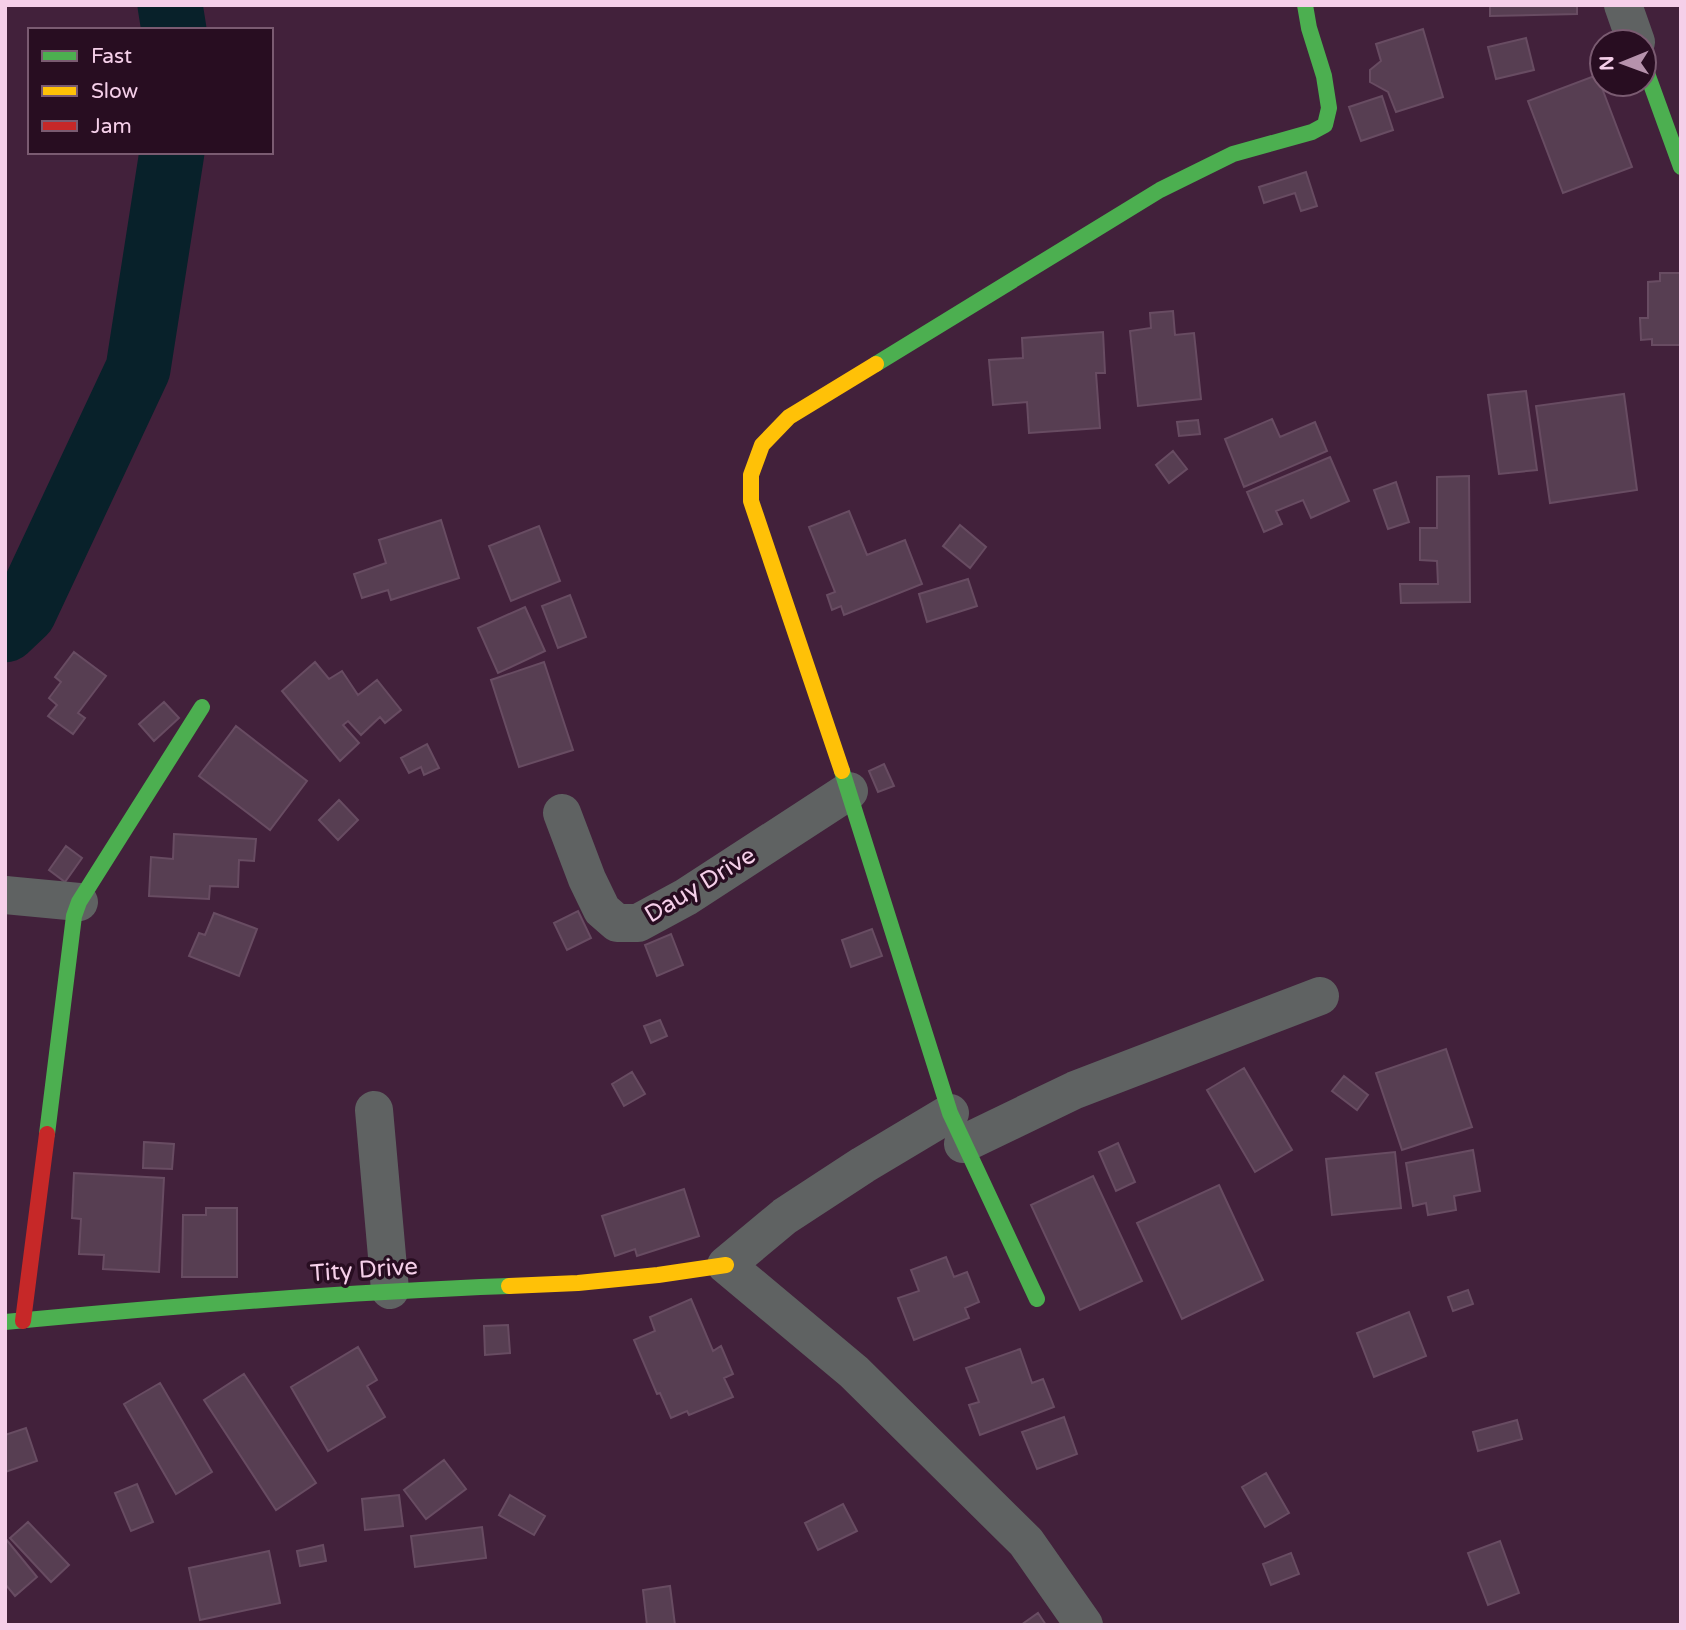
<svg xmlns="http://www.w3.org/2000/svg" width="1686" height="1630" font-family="'Varela Round',sans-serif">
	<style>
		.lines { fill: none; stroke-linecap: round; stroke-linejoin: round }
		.river { stroke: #08212a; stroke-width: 65 }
		.building { fill: #573e52; stroke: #684c62; stroke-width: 2 }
		.street { stroke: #5f6262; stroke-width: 38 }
		.fast { stroke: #4caf50; stroke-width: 16 }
		.slow { stroke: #ffc107; stroke-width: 16 }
		.jam { stroke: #c62828; stroke-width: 16 }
		.labels { text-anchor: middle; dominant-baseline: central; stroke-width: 7; stroke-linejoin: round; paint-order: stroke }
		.street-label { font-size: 24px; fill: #f5cfe9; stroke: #280d21 }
	</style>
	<rect width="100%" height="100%" fill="#42213b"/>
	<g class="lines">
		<path class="river" d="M 170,5 L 174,30
			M 5,630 L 24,612 L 138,369 L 172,152"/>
	</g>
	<path class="building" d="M 1490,5 L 1577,5 L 1577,14 L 1490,16 Z
		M 1423,29 L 1443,97 L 1396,112 L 1388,92 L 1370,82 L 1370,70 L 1381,61 L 1376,44 Z
		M 1526,38 L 1534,70 L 1496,79 L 1488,47 Z
		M 1597,75 L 1632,167 L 1563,193 L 1528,101 Z
		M 1382,96 L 1393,130 L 1361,141 L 1349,107 Z
		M 1306,172 L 1317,206 L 1301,211 L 1295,193 L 1264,203 L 1259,187 Z
		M 1660,273 L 1681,273 L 1681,345 L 1652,345 L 1652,339 L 1641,340 L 1640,318 L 1648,318 L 1648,282 L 1660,281 Z
		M 1173,311 L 1175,335 L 1194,333 L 1201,399 L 1138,406 L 1130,331 L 1151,328 L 1150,313 Z
		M 1103,332 L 1105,373 L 1096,373 L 1100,428 L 1029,433 L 1027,402 L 993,405 L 989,360 L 1023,358 L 1022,338 Z
		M 1526,391 L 1537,470 L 1499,474 L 1488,395 Z
		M 1624,394 L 1637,490 L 1550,503 L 1536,406 Z
		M 1272,419 L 1280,437 L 1315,422 L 1327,451 L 1244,487 L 1225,439 Z
		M 1198,420 L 1200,434 L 1179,436 L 1177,422 Z
		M 1173,451 L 1187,469 L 1169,483 L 1156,465 Z
		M 1330,457 L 1349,501 L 1311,518 L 1303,500 L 1276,511 L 1282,524 L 1264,532 L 1247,492 Z
		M 1469,476 L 1470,602 L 1401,603 L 1400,584 L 1438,584 L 1437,561 L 1420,560 L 1420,528 L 1437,528 L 1437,477 Z
		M 1396,482 L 1409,522 L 1388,529 L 1374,490 Z
		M 849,511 L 867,555 L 905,540 L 922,584 L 844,615 L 841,606 L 832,610 L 827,595 L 835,592 L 809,527 Z
		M 441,520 L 459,578 L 391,600 L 388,590 L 362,598 L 354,574 L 386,563 L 379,540 Z
		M 960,525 L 986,547 L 970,568 L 943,546 Z
		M 539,526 L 560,581 L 511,601 L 489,546 Z
		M 968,579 L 977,606 L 927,622 L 919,594 Z
		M 570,595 L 586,637 L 558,648 L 542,606 Z
		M 525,607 L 545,651 L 498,673 L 478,628 Z
		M 74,652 L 106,676 L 78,713 L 85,718 L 73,734 L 48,716 L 57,705 L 49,698 L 61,682 L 55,677 Z
		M 315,662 L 329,679 L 342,671 L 358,695 L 377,680 L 401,710 L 385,723 L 380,717 L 361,735 L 348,721 L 343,725 L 359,743 L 340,761 L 282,691 Z
		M 544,662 L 573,750 L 519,767 L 491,680 Z
		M 164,702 L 179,718 L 154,741 L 139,724 Z
		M 236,726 L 307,781 L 270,830 L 199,776 Z
		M 427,744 L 439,768 L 424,775 L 421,767 L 409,773 L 401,758 Z
		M 884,764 L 894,786 L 878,792 L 869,771 Z
		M 339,800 L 358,820 L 338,840 L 319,820 Z
		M 174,834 L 256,839 L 254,861 L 239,860 L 238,887 L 210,886 L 209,899 L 149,896 L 151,857 L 173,859 Z
		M 66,846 L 82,858 L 65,882 L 49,870 Z
		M 578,911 L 591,938 L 567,950 L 554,923 Z
		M 214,913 L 257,929 L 239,976 L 189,956 L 199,933 L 205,935 Z
		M 872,929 L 882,956 L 851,967 L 842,940 Z
		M 671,934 L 683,965 L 657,976 L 645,945 Z
		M 660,1020 L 667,1036 L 651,1043 L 644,1026 Z
		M 1446,1049 L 1472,1127 L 1402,1150 L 1376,1073 Z
		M 1244,1068 L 1292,1150 L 1255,1172 L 1207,1090 Z
		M 632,1072 L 645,1094 L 624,1106 L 612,1084 Z
		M 1344,1076 L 1368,1095 L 1357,1110 L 1332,1091 Z
		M 144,1142 L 174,1144 L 172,1169 L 143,1168 Z
		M 1118,1143 L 1135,1182 L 1116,1191 L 1099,1152 Z
		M 1473,1150 L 1480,1191 L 1454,1196 L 1456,1210 L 1428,1215 L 1426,1203 L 1413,1206 L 1406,1163 Z
		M 1395,1152 L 1401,1208 L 1332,1215 L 1326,1159 Z
		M 74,1173 L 164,1178 L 159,1272 L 103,1269 L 104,1255 L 79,1254 L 81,1219 L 72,1218 Z
		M 1093,1176 L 1142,1281 L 1080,1310 L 1031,1205 Z
		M 1219,1185 L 1263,1280 L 1182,1319 L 1137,1223 Z
		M 684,1189 L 699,1236 L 637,1256 L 635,1249 L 615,1256 L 602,1216 Z
		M 206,1208 L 237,1208 L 237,1277 L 182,1277 L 183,1215 L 206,1215 Z
		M 946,1257 L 954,1277 L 967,1272 L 979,1302 L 965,1308 L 969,1318 L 914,1340 L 898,1298 L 919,1291 L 911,1270 Z
		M 1468,1290 L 1473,1304 L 1453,1311 L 1448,1297 Z
		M 691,1299 L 713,1351 L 721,1346 L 733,1374 L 724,1378 L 733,1397 L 689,1415 L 687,1411 L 671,1418 L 660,1393 L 657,1394 L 634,1340 L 655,1331 L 650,1317 Z
		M 1409,1312 L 1426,1356 L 1374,1377 L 1357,1333 Z
		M 508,1325 L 510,1353 L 485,1355 L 484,1326 Z
		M 358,1347 L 377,1380 L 367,1386 L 385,1417 L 328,1451 L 291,1387 Z
		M 1020,1349 L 1032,1383 L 1043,1379 L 1054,1407 L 980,1435 L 969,1405 L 979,1402 L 966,1368 Z
		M 244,1374 L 316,1483 L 276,1510 L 204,1400 Z
		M 160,1383 L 212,1472 L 176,1494 L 124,1404 Z
		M 1064,1417 L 1077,1454 L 1037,1469 L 1022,1432 Z
		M 1517,1420 L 1522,1439 L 1478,1451 L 1473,1432 Z
		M 26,1428 L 37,1461 L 5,1472 L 5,1435 Z
		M 444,1460 L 466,1489 L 426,1519 L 404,1490 Z
		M 1266,1473 L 1289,1513 L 1265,1527 L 1242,1487 Z
		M 137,1484 L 153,1522 L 131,1531 L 115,1493 Z
		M 399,1495 L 403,1526 L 365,1530 L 362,1499 Z
		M 510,1495 L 545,1516 L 534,1535 L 499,1515 Z
		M 843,1504 L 857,1531 L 818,1550 L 805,1523 Z
		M 28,1522 L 69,1565 L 51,1582 L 10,1538 Z
		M 482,1527 L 486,1558 L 415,1567 L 411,1536 Z
		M 5,1538 L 37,1577 L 15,1596 L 5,1584 Z
		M 1500,1541 L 1519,1593 L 1488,1605 L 1468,1553 Z
		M 323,1545 L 326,1561 L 300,1566 L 297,1551 Z
		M 269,1551 L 280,1603 L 200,1620 L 189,1568 Z
		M 1291,1553 L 1299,1574 L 1271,1585 L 1263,1564 Z
		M 670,1586 L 675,1625 L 647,1625 L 643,1590 Z
		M 1038,1613 L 1046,1625 L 1021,1625 Z"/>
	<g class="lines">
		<path class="street" d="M 1623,5 L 1636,42
			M 562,813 L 587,879 L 602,910 L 617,923 L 638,923 L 686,897 L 849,791
			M 5,895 L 79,902
			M 374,1110 L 390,1290
			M 950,1113 L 863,1165 L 785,1216 L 726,1265 L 854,1372 L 1026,1542 L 1084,1625
			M 963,1144 L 1075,1090 L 1320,996"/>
		<path class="fast" d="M 1644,65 L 1681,167
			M 876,364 L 1160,190 L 1233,154 L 1312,132 L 1325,125 L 1329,108 L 1324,76 L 1309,28 L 1305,5
			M 842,771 L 950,1113 L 1037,1299
			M 47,1134 L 74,916 L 79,902 L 202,707
			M 5,1322 C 173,1306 340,1292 509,1286"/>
		<path class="slow" d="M 842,771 L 751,501 L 751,475 L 762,445 L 789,417 L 876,364
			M 509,1286 L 578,1283 L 658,1275 L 726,1265"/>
		<path class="jam" d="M 23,1321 L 47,1134"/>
	</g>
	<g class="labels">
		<g class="street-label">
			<text transform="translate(700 885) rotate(-31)">Dauy Drive</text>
			<text transform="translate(364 1270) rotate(-4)">Tity Drive</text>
		</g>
	</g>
	<rect width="1686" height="1630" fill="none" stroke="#f5cfe9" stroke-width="14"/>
	<rect x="28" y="28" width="245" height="126" fill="#280d21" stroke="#7a5b71" stroke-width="2"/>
	<rect x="42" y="51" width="35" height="10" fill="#4caf50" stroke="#7a5b71" stroke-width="2"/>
	<text x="91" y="63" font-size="21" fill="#f5cfe9">Fast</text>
	<rect x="42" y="86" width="35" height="10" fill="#ffc107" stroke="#7a5b71" stroke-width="2"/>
	<text x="91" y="98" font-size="21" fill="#f5cfe9">Slow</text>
	<rect x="42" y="121" width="35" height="10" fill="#c62828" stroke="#7a5b71" stroke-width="2"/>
	<text x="91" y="133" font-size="21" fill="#f5cfe9">Jam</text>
	<g transform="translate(1623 63) rotate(269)"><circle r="33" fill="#280d21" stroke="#7a5b71" stroke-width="2"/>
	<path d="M0-5L12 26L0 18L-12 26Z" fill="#b692ac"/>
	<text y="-10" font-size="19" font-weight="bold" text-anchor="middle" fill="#f5cfe9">N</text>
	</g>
</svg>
